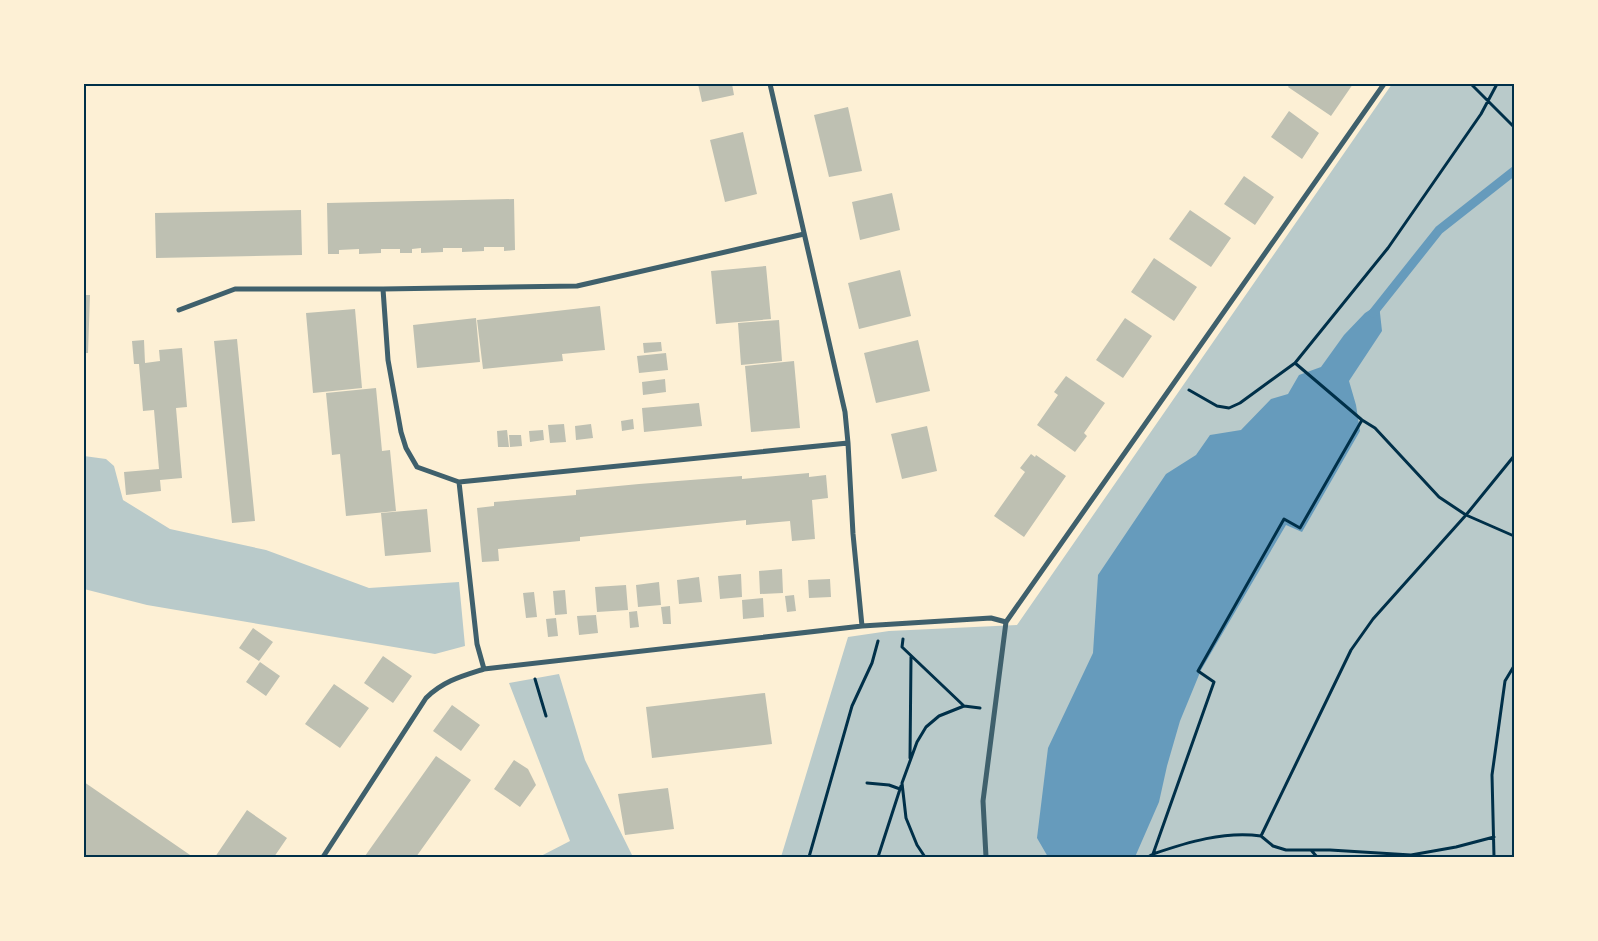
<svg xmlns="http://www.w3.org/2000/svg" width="1598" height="941" font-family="Barlow,sans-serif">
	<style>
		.green { fill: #b9caca }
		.water { fill: #669bbc }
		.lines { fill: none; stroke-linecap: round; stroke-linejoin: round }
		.stream { stroke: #669bbc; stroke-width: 9 }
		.building { fill: #bec0b2 }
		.path { stroke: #003049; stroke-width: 3 }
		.minor { stroke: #3f606c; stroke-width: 5 }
		.neatline { fill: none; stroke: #003049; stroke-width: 2 }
	</style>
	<rect width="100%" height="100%" fill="#fdf0d5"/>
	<path class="green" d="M 1392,84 L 1514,84 L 1514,857 L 781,857 L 848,637 L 889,631 L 1017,625 Z
		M 84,456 L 106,459 L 114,466 L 123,500 L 170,529 L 266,550 L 369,588 L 459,582 L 465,646 L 435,654 L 147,605 L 84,589 Z
		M 559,674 L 585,760 L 633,857 L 539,857 L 570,841 L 509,683 Z"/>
	<path class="water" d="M 1379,304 L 1382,331 L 1349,381 L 1356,405 L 1360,431 L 1302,532 L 1286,525 L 1201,670 L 1180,721 L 1167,766 L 1159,802 L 1135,857 L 1048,857 L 1037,838 L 1048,748 L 1093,653 L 1098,575 L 1166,474 L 1196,455 L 1210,435 L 1241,430 L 1271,399 L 1288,394 L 1299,375 L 1321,367 L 1344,335 L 1365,313 Z"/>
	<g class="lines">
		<path class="stream" d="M 1373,313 L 1439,230 L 1514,171"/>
	</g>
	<path class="building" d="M 698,84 L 732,84 L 734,95 L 702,102 Z
		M 1290,84 L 1353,84 L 1331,116 L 1288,87 Z
		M 848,107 L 862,171 L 829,177 L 814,115 Z
		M 1289,111 L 1319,133 L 1302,159 L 1271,137 Z
		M 743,132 L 757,194 L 725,202 L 710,140 Z
		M 1244,176 L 1274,197 L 1255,225 L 1224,204 Z
		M 892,193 L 900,230 L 860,240 L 852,202 Z
		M 514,199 L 515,250 L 504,251 L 504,247 L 484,247 L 484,251 L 462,252 L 462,248 L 443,248 L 443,252 L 421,253 L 421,248 L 412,249 L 412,253 L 400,253 L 400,249 L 381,249 L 381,253 L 359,254 L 359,249 L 339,250 L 339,254 L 328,254 L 327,203 Z
		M 301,210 L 302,255 L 156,258 L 155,213 Z
		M 1190,210 L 1231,238 L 1211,267 L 1169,239 Z
		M 1154,258 L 1197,287 L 1174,321 L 1131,292 Z
		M 766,266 L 771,319 L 716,324 L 711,271 Z
		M 900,270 L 911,316 L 859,329 L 848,283 Z
		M 84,295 L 90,295 L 88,353 L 84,353 Z
		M 600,306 L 605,350 L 562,354 L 563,361 L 483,369 L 477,320 Z
		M 355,309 L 362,388 L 313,393 L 306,313 Z
		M 476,318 L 480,362 L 417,368 L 413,325 Z
		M 1125,318 L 1152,336 L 1123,378 L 1096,360 Z
		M 779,320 L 782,361 L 741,365 L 738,323 Z
		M 237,339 L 255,521 L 232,523 L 214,341 Z
		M 144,340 L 145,363 L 160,361 L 159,350 L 182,348 L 187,407 L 176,408 L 182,478 L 160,480 L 161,491 L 126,495 L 124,472 L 159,469 L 154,410 L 143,411 L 139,364 L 134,364 L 132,341 Z
		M 918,340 L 930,391 L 876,403 L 864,353 Z
		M 661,342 L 662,351 L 644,353 L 643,343 Z
		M 666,353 L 668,370 L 639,373 L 637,356 Z
		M 794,361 L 800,428 L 751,432 L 745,366 Z
		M 1066,376 L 1105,403 L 1084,433 L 1087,436 L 1075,452 L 1037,425 L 1058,395 L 1054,392 Z
		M 665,379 L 666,392 L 643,395 L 642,382 Z
		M 376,388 L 382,451 L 390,450 L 396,511 L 346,516 L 340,454 L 332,455 L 326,393 Z
		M 699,403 L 702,426 L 644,432 L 642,408 Z
		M 633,419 L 634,429 L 622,431 L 621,421 Z
		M 564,424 L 566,442 L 550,443 L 548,425 Z
		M 591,424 L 593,438 L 576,440 L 575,426 Z
		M 927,426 L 937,471 L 902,479 L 891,434 Z
		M 507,430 L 509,447 L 498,447 L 497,431 Z
		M 543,430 L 544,440 L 530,442 L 529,431 Z
		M 509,435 L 521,435 L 522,446 L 510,447 Z
		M 1031,454 L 1035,457 L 1036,455 L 1066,476 L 1024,537 L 994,516 L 1025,472 L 1020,468 Z
		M 809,473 L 809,477 L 826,475 L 828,498 L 812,500 L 815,539 L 792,541 L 790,521 L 746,525 L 746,520 L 580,537 L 580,541 L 498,549 L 499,561 L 482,562 L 477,508 L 494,506 L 494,502 L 576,495 L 576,490 L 639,484 L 742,476 L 742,479 Z
		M 427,509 L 431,552 L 385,556 L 381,513 Z
		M 782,569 L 783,593 L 760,594 L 759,571 Z
		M 741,574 L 742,597 L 720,599 L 718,576 Z
		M 699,577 L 702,602 L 679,604 L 677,580 Z
		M 830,579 L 831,597 L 809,598 L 808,580 Z
		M 659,582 L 661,605 L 638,607 L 636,585 Z
		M 626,585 L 628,610 L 597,612 L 595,587 Z
		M 565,590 L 567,614 L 555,615 L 553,591 Z
		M 534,592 L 537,617 L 526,618 L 523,593 Z
		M 794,595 L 796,611 L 787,612 L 785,596 Z
		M 763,598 L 764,617 L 743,619 L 742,600 Z
		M 670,606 L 671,624 L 663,624 L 661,607 Z
		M 637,611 L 639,627 L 630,628 L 629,612 Z
		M 596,615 L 598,633 L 579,635 L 577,616 Z
		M 556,618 L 558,636 L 548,637 L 546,619 Z
		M 253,628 L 273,642 L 259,661 L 239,648 Z
		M 383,656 L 412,676 L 393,703 L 364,683 Z
		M 260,662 L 280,676 L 266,696 L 246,682 Z
		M 334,684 L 369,708 L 340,748 L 305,724 Z
		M 765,693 L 772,744 L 652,758 L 646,707 Z
		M 452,705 L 480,725 L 461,751 L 433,731 Z
		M 436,756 L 471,780 L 416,857 L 367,857 L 365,856 Z
		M 514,760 L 528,769 L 536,785 L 520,807 L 494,789 Z
		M 84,782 L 193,857 L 84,857 Z
		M 668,788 L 674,829 L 625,835 L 618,794 Z
		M 247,810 L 287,838 L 274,857 L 215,857 Z"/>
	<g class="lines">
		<path class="path" d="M 1471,84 L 1514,127
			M 1295,363 L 1362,420 L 1375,428 L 1439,497 L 1466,515 L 1514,536
			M 1189,390 L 1217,406 L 1229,408 L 1240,403 L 1295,363 L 1388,248 L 1481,114 L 1497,84
			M 903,639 L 902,647 L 964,706 L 939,716 L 926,727 L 917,742 L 902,783 L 906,818 L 917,845 L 925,857
			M 535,679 L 546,716
			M 964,706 L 980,708
			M 910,758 L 911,657
			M 867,783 L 889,785 L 900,789
			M 1261,836 L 1273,846 L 1286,850 L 1330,850 L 1411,855 L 1456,847 L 1494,837
			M 1311,850 L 1317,857
			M 1153,854 C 1188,842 1224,831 1261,836 L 1351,650 L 1373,619 L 1466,515 L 1514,456
			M 809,857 L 852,706 L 872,663 L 878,641
			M 878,857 L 901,786
			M 1148,857 L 1153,854 L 1214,682 L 1198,671 L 1284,519 L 1300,528 L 1362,420
			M 1494,857 L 1492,775 L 1505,681 L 1514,666"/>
		<path class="minor" d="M 770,84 L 845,412 L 848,443 L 853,534 L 862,626
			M 383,289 L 388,360 L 401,432 L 406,448 L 417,467 L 459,482 L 477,644 L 484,669
			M 179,310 L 235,289 L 383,289 L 577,286 L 804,234
			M 459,482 L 848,443
			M 323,857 L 426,698 C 443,681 462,676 484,669 L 862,626 L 991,618 L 1006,622
			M 986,857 L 983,801 L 1006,622 L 1384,84"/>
	</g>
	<rect width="1598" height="941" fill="none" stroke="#fdf0d5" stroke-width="170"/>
	<rect x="85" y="85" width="1428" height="771" class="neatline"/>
</svg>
